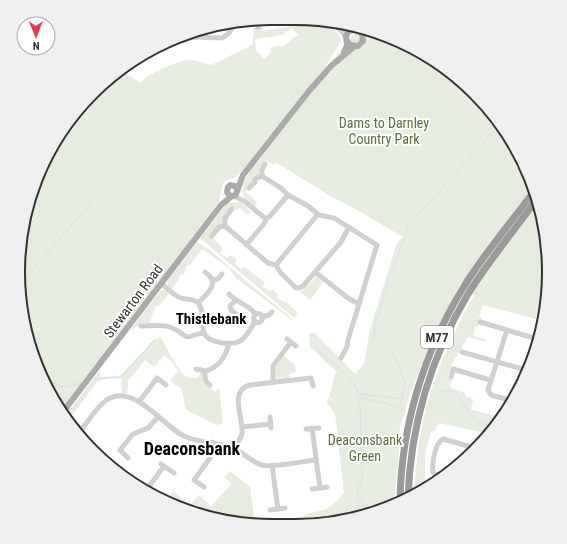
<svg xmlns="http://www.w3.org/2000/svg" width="567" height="544" font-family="'Roboto Condensed',sans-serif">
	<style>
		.green { fill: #e6ecdf; fill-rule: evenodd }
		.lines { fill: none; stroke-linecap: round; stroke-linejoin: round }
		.stream { stroke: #cfe2ee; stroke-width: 1 }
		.minor { stroke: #d0d0d0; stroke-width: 5 }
		.major { stroke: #ababab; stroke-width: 6 }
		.highway { stroke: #9a9a9a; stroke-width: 7 }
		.labels { text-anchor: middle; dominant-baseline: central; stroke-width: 4; stroke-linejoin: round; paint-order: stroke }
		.shield { fill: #fff; stroke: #707070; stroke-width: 1 }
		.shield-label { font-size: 13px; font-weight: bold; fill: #333 }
		.park-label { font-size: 14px; fill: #56703f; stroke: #fff }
		.street-label { font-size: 14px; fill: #333; stroke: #fff }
		.neighbourhood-label { font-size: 15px; font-weight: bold; fill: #000; stroke: #fff }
		.district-label { font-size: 18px; font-weight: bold; fill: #000; stroke: #fff }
		.rim { fill: none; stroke: #333; stroke-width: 2 }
	</style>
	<rect width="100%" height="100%" fill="#fff"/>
	<path class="green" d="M 302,22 C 319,24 335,22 341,41 L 325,67 L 306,92 L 251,162 L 233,179 L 230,179 L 223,183 L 218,203 L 192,238 L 192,240 L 62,410 L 52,399 L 31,353 L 19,289 L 32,190 L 81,104 L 120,69 L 140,83 C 149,73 179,59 192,60 C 198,61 205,63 211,65 L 252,45 L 254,33 L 253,28 L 263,28 L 263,31 L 299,25 ZM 292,28 L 298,35 L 283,46 L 276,46 L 270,48 L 271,51 L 265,59 L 256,51 L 255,39 L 282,35 Z
		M 357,29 L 376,31 L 462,81 L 523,159 L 548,255 L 540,320 L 483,305 L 479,316 L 482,318 L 478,327 L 475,326 L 473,336 L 485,339 L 486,342 L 468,337 L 452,364 L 447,378 L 452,379 L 450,386 L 451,388 L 464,392 L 466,397 L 472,398 L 473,401 L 471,407 L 472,410 L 496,416 L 495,420 L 497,421 L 489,434 L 439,423 L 435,431 L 431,432 L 425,454 L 425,486 L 415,494 C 415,460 422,415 434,382 C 444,352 459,323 474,296 L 461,283 L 431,340 L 408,400 L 406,409 L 399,430 L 400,430 L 400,440 L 394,503 L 312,525 L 296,524 L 306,514 L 327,509 L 338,500 L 344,493 L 335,413 L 327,403 L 328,398 L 334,401 L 329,397 L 336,371 L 310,347 L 309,333 L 315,333 L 355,374 L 364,364 L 370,330 L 397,243 L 403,237 L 359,211 L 330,196 L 277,163 L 274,164 L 274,165 L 265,160 C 263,164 261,173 259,176 C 255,181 248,184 246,192 L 257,202 L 255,207 C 252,205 247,202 245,199 C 235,185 256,164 264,154 L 262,152 Z
		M 238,202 L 240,202 L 251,212 L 249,214 L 246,214 L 240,208 L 236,210 L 232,207 L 223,224 L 212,237 L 223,249 L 220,253 L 227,258 L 230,255 L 237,260 L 235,264 L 241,269 L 244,266 L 265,283 L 262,286 L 270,291 L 272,289 L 278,294 L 277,297 L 283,302 L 285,301 L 298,313 L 294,318 L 200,238 L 227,203 Z
		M 197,242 L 210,250 L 247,282 L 293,319 L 292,320 L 236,278 L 229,268 L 202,249 L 191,264 L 186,266 L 184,275 L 181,274 L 179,279 L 172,289 L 168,286 L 167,281 Z
		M 316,277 L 323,282 L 310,300 L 300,292 L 303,290 Z
		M 165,290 L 169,293 L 159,306 L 156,306 L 149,324 L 141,323 L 132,330 L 131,329 L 160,291 Z
		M 160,336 C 166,346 177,370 186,376 C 190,378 194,378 198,378 L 200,373 L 202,372 L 203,374 L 204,383 L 215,392 L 219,388 L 223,423 L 217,425 L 190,412 L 185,408 L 182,389 L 170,381 L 178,371 L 171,361 L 164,355 L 154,367 L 145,360 L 128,381 L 128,387 L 127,393 L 122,393 L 121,378 L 104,379 L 97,382 L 71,417 L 69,414 L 70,410 L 100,370 L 100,377 L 120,376 L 149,345 L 149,344 L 155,339 L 158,339 Z
		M 284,356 L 295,365 L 296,372 L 289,374 L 289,378 L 277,379 C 272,370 279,363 284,356 Z
		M 230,471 L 250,487 L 254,518 L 255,521 L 206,517 L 168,498 L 173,491 L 190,505 L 199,495 L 211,506 L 232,484 L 224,477 Z"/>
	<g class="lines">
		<path class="stream" d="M 22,264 L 29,274 L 92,202
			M 314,347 L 350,378 L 359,394 L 402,399
			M 42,378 L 63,387 L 81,383
			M 94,379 L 121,377 L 153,342
			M 438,393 C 463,382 461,409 476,420 C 480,423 488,425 493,427
			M 364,511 L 364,508 L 357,492 L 362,480 L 360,405 L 357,398 L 359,397 L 384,403 L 398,408 L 403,399 L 402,393 L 405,383 L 395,357 L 374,337 L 375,326 L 387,287 L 388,279 L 403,243 L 408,226 L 491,134"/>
		<path class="minor" d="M 258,21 L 258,27
			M 336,26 L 343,33 L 346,38
			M 164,43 L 179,42 L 194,37 L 222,38 L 229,33 L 233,26
			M 262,176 L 262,170 L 265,164
			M 249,188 L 255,182 L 255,179 L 262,176 L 281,188 L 288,195 L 308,206 L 319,215 L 334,218 L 377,245 L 348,340 L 347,347 L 341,358
			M 234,196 L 244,201 L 266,219
			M 225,226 L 225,218 L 232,209
			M 212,236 L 219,227 L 225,226 L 268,263 L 276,265 L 280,272 L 296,288 L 299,288 L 303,286 L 341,242 L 349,227
			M 247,244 L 264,224 L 266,219 L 270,216 L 288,195
			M 276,265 L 318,214
			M 315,272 L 348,298 L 359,304
			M 213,280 L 218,279 L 222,274
			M 161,283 C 167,288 173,295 181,298 C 187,300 193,298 198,303 C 205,311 201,324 204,333 C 208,343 232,346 240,341 C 247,337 251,328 255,321
			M 229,294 C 237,303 250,305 255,314
			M 235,301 L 230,306 L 231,310 L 236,314
			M 198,303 C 208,293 221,283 205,272
			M253.5 318a4.5 4.5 0 1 1 9 0a4.5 4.5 0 1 1-9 0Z
			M 262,317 L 269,315 L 272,312
			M 480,322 L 537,339
			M 141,326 C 150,326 161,324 170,327 C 190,334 177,342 204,332
			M 507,330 L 488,390 L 491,395 L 509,400
			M 287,339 L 296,346
			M 462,352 L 526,370
			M 196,369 L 206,371 C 219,367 226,356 229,343
			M 205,371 C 205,378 204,381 210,385
			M 451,377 L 453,369 L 490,380
			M 273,382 L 273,366 L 291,342
			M 139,402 L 157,378 L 166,385
			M 270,417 L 271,428
			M 72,422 L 82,429 C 89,420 97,406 108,399 C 135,384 163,426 184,436 C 196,442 216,443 229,446 C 241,450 250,462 262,465 C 273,468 304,461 316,460
			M 242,427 L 270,424
			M 312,428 L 320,488
			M 306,429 L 319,428
			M 235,448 C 237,443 241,439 242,433 C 244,419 228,390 250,385 L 311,378 L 313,386
			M 128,458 L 120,450 L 133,434 L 148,428 L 158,417
			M 161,464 L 174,473
			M 272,465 L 278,509
			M 439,475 L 433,473 C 432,464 434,444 443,439 L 475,448
			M 204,487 L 194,480 L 210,458 L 212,442
			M 148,488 L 164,466
			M 312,489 L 327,487
			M 270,510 L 285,508"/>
		<path class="major" d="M 344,53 L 347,45 L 346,36 L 349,31 L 356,29 L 362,33 L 363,41 L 358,46 L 350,45 L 347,41
			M 237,189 L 235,186 L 230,185 L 228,187 L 227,192 L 230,196 L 234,196 L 236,194 L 243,175 L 309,91 L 331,66 L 355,46
			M 63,412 L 221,205 L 232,196"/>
		<path class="highway" d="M 408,499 C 410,427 431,356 468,294 C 488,262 512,233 534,203
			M 400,502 C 401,426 424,352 463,288 C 483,255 509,225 532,194"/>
	</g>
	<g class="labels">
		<rect class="shield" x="421" y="326" width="32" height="22" rx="3"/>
		<g class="shield-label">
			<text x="437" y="337">M77</text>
		</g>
		<g class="park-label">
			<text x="384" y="123">Dams to Darnley<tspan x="384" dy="16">Country Park</tspan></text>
			<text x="365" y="440">Deaconsbank<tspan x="365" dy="16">Green</tspan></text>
		</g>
		<g class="street-label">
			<text transform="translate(133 301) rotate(-53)">Stewarton Road</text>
		</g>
		<g class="neighbourhood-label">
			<text x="211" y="319">Thistlebank</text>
		</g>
		<g class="district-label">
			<text x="192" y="448">Deaconsbank</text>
		</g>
	</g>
	<path d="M0 0H567V544H0ZM272 25H295A247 247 0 0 1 542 272V272A247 247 0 0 1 295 519H272A247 247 0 0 1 25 272V272A247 247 0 0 1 272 25Z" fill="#efefef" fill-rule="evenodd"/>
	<path class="rim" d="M272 25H295A247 247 0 0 1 542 272V272A247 247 0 0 1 295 519H272A247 247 0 0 1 25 272V272A247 247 0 0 1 272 25Z"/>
	<g transform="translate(36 36) rotate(179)"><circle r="19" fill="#ffffff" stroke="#adadad"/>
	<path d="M0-3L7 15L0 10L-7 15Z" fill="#e63946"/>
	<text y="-6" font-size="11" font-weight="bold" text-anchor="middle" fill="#333333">N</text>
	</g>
</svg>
